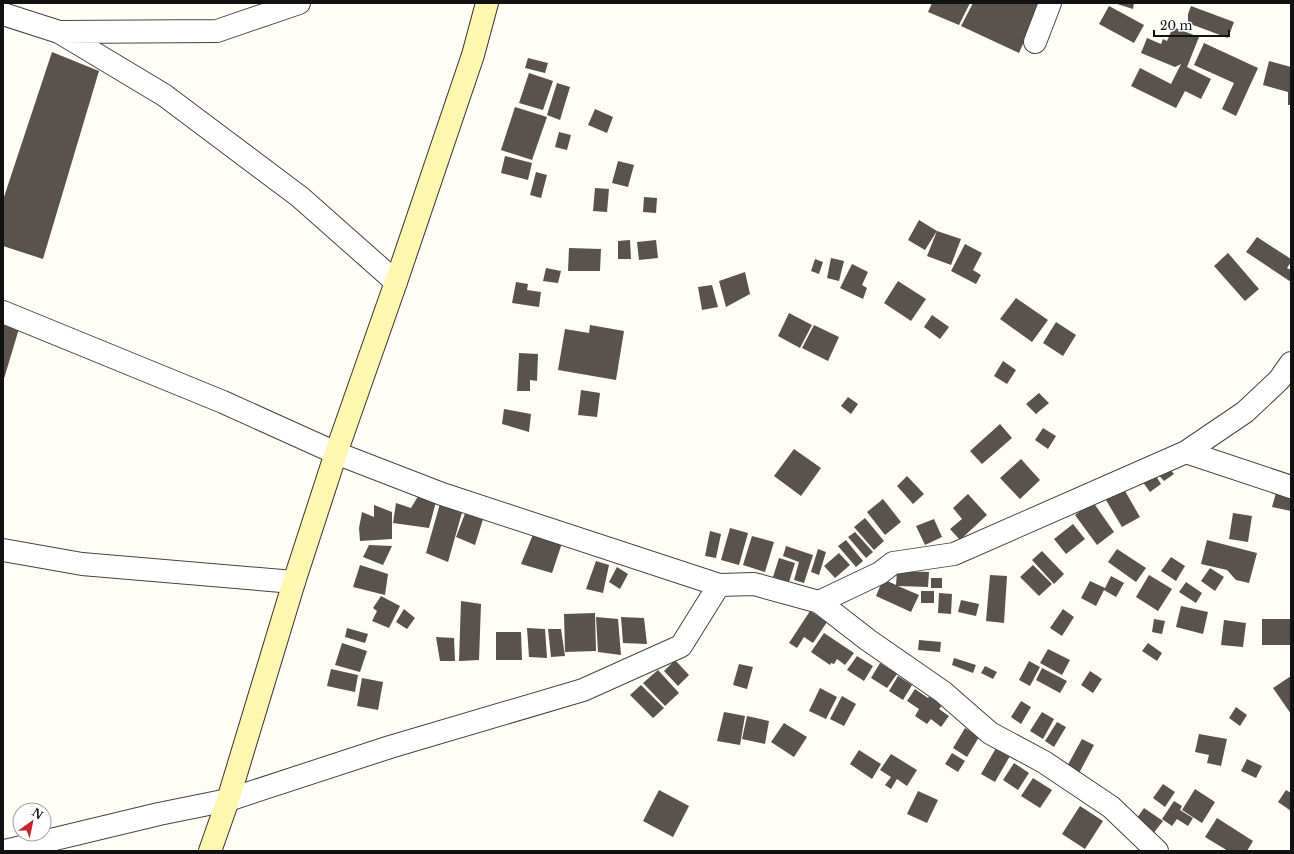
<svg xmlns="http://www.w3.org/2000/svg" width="1294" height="854" font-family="'Libre Baskerville',serif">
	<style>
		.building { fill: #5a524d }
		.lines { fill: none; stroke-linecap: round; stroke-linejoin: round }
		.street-casing { stroke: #444; stroke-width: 24 }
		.secondary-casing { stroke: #333; stroke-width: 24 }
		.street { stroke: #fff; stroke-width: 22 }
		.secondary { stroke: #fff6b0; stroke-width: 22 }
	</style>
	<rect width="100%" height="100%" fill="#fffdf5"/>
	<path class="building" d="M 932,3 L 970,3 L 959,25 L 928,12 Z
		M 973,3 L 1041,3 L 1019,53 L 961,26 Z
		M 1114,3 L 1134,3 L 1133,9 Z
		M 1109,6 L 1144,25 L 1134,43 L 1099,24 Z
		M 1191,6 L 1234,22 L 1228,38 L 1188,23 L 1188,14 Z
		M 1173,27 L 1199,37 L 1187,67 L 1211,79 L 1201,99 L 1185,91 L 1176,108 L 1131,86 L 1140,68 L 1171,84 L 1181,64 L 1175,67 L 1141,53 L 1147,38 L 1161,44 L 1163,39 L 1167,41 Z
		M 1204,43 L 1258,68 L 1236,116 L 1222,109 L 1234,83 L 1194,65 Z
		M 52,52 L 99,71 L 43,259 L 3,246 L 3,200 Z
		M 528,58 L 548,63 L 545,73 L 525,68 Z
		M 1269,61 L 1291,67 L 1291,105 L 1288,105 L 1288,92 L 1263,85 Z
		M 529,73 L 553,81 L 543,110 L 519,103 Z
		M 557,83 L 570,87 L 560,120 L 547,115 Z
		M 515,107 L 547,117 L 532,160 L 501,150 Z
		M 595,109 L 613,117 L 607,133 L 588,125 Z
		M 559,132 L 571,135 L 567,150 L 555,147 Z
		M 505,156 L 532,163 L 528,180 L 501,173 Z
		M 618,161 L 634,165 L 628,187 L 612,183 Z
		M 536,172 L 547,175 L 541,198 L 530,195 Z
		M 595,188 L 609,189 L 607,212 L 593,211 Z
		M 644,197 L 657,198 L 656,213 L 643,212 Z
		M 919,220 L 937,231 L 925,250 L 908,240 Z
		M 937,231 L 961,239 L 951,265 L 927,256 Z
		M 1257,237 L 1291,259 L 1291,262 L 1287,268 L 1291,270 L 1291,282 L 1246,252 Z
		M 630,240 L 631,259 L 618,259 L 618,241 Z
		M 656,240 L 658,258 L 639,260 L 637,242 Z
		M 965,244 L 982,253 L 973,270 L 981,275 L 976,284 L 951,271 Z
		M 569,248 L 601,249 L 600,271 L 568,271 Z
		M 1228,253 L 1259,289 L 1245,301 L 1214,266 Z
		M 831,258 L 844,261 L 839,281 L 827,278 Z
		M 815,259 L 823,262 L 819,274 L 811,271 Z
		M 852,264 L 868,272 L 862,285 L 867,288 L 863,299 L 840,288 Z
		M 546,268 L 561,271 L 558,283 L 543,281 Z
		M 745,272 L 750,294 L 726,307 L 719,281 Z
		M 898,281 L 926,299 L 911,321 L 884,303 Z
		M 516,282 L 528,284 L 527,290 L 541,292 L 539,307 L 512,303 Z
		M 712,285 L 718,307 L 702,310 L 698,287 Z
		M 1016,298 L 1048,320 L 1032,342 L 1000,319 Z
		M 789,313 L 812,325 L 800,348 L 778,336 Z
		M 932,315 L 949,327 L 940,339 L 924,327 Z
		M 3,316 L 21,322 L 3,382 Z
		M 1056,322 L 1076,335 L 1063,356 L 1043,343 Z
		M 590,325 L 624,331 L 616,380 L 558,370 L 565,329 L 589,333 Z
		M 814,325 L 839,337 L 828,361 L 802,348 Z
		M 519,353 L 538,354 L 537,381 L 530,380 L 530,391 L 517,391 Z
		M 1003,361 L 1016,370 L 1007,384 L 994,376 Z
		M 581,390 L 600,393 L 597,417 L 578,415 Z
		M 1039,393 L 1049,403 L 1036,414 L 1026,404 Z
		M 848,397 L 858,404 L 851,414 L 841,406 Z
		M 504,409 L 531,414 L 529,432 L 502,424 Z
		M 1000,424 L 1012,438 L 982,464 L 970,451 Z
		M 1043,428 L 1056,436 L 1048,449 L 1035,440 Z
		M 794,449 L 821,468 L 801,496 L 774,476 Z
		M 1021,459 L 1040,480 L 1020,499 L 1000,478 Z
		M 1165,464 L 1174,474 L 1164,481 L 1156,472 Z
		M 1154,473 L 1161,484 L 1150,492 L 1142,481 Z
		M 907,476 L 924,494 L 913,504 L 897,486 Z
		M 1121,484 L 1140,517 L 1122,527 L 1103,495 Z
		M 420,493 L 437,498 L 429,528 L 393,523 L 396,503 L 411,508 Z
		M 1276,493 L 1291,496 L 1291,511 L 1272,507 Z
		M 968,494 L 987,515 L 960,540 L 950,529 L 962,519 L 953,508 Z
		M 883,499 L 901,522 L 885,535 L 867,512 Z
		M 441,500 L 463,509 L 448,562 L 426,553 Z
		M 1093,502 L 1114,532 L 1097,545 L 1075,515 Z
		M 374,505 L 392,512 L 392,539 L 360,541 L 359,528 L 362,512 L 374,517 Z
		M 466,511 L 484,516 L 475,545 L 456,537 Z
		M 1233,513 L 1252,516 L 1248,542 L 1229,539 Z
		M 865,518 L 884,541 L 874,550 L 854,527 Z
		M 934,519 L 942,537 L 925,545 L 916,526 Z
		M 1073,524 L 1085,539 L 1066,554 L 1054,539 Z
		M 730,528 L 748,533 L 739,565 L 721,560 Z
		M 710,531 L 721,534 L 716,558 L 705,556 Z
		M 534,532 L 562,543 L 552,573 L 521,564 Z
		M 855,532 L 873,552 L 866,558 L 848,537 Z
		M 752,536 L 774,542 L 765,572 L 743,565 Z
		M 846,540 L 863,561 L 856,567 L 838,546 Z
		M 1207,540 L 1257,553 L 1249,583 L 1236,580 L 1227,570 L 1201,564 Z
		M 369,545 L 392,546 L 383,565 L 363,557 Z
		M 786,546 L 813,555 L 804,583 L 794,580 L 799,562 L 783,556 Z
		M 818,549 L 826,552 L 819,575 L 811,572 Z
		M 1117,549 L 1146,568 L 1136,582 L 1108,562 Z
		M 1042,551 L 1064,574 L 1054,584 L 1032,560 Z
		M 839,553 L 850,565 L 835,578 L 824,566 Z
		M 1171,557 L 1185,566 L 1176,581 L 1161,571 Z
		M 779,558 L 795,563 L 789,582 L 773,577 Z
		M 596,561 L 609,565 L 603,593 L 586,589 Z
		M 360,565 L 388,574 L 385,595 L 353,587 Z
		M 1033,565 L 1052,584 L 1039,596 L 1020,577 Z
		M 617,567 L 628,574 L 620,589 L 609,582 Z
		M 1210,568 L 1224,577 L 1215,591 L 1201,581 Z
		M 897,571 L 929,572 L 928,587 L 898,586 L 919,595 L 911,612 L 876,596 L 883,579 L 896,585 Z
		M 990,575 L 1007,576 L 1004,623 L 986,621 Z
		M 1149,575 L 1172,589 L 1158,611 L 1136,597 Z
		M 1111,576 L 1124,583 L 1116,597 L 1104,590 L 1096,606 L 1081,598 L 1090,581 L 1105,588 Z
		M 931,578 L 942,578 L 942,588 L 931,588 Z
		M 1186,582 L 1202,593 L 1196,603 L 1179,592 Z
		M 921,591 L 934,591 L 934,603 L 921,603 Z
		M 939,593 L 952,594 L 951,614 L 938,613 Z
		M 381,596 L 400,606 L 389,628 L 372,621 L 377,611 L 373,608 Z
		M 961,600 L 979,604 L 976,616 L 958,612 Z
		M 461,601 L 481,604 L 479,660 L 459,661 Z
		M 1181,606 L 1208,612 L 1203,634 L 1176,627 Z
		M 404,609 L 415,618 L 407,629 L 396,622 Z
		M 1063,609 L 1074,617 L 1062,636 L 1050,628 Z
		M 810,611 L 827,622 L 813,643 L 804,637 L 797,648 L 789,643 Z
		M 595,613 L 596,651 L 565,652 L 564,614 Z
		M 596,617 L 618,619 L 621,655 L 598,652 Z
		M 621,617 L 644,618 L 647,644 L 623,643 Z
		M 1154,619 L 1165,621 L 1162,634 L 1152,632 Z
		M 1262,619 L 1291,619 L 1291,645 L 1262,645 Z
		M 1224,620 L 1246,623 L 1243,647 L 1221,645 Z
		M 347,628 L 368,634 L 365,643 L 345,637 Z
		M 527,628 L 545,629 L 547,658 L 529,657 Z
		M 548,629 L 561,629 L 565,656 L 551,657 Z
		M 496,632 L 521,632 L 522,660 L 496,660 Z
		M 824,633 L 854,653 L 845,665 L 837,659 L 834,664 L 831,663 L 830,665 L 811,652 Z
		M 436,637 L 454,638 L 455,661 L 440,661 Z
		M 919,640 L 941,642 L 940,652 L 918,650 Z
		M 342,643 L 367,651 L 360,672 L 335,665 Z
		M 1148,643 L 1162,653 L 1157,661 L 1142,651 Z
		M 1048,649 L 1070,660 L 1062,675 L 1040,663 Z
		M 857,656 L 873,666 L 864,681 L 847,670 Z
		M 954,658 L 976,665 L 973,673 L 952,665 Z
		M 675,660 L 689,675 L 678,686 L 664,671 Z
		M 1029,661 L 1040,667 L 1030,686 L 1019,680 Z
		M 880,663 L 897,674 L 887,688 L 871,678 Z
		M 739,664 L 753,667 L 747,689 L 733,685 Z
		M 985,666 L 997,672 L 993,679 L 981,673 Z
		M 1042,668 L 1067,681 L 1060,693 L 1036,680 Z
		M 331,669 L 358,675 L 355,692 L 327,686 Z
		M 658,670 L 679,693 L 665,706 L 643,683 Z
		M 1090,671 L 1102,679 L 1093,693 L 1081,685 Z
		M 898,676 L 912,685 L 903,700 L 889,691 Z
		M 1291,676 L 1291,714 L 1273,688 Z
		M 362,678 L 383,682 L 378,710 L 357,706 Z
		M 641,685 L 664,708 L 653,718 L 630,695 Z
		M 820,688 L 837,697 L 826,719 L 809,711 Z
		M 915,689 L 928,698 L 930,695 L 943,704 L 939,709 L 949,716 L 941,727 L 931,719 L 927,724 L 915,716 L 919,709 L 907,701 Z
		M 842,696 L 856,704 L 844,726 L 830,719 Z
		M 1021,701 L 1031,707 L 1021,724 L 1011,717 Z
		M 1236,707 L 1247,715 L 1240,726 L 1229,718 Z
		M 724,712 L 745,716 L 740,745 L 717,741 Z
		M 1042,712 L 1054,719 L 1043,739 L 1030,731 Z
		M 747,716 L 769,721 L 765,744 L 742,739 Z
		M 1057,722 L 1066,727 L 1054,747 L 1045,741 Z
		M 784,723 L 807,737 L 794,757 L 771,742 Z
		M 965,728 L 979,737 L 967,757 L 953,748 Z
		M 1199,734 L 1227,739 L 1221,766 L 1207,763 L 1209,755 L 1195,752 Z
		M 1082,739 L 1094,745 L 1077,777 L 1065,770 Z
		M 996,748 L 1010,756 L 995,782 L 981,774 Z
		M 859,750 L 881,764 L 872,779 L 850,764 Z
		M 952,753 L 965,761 L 958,772 L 945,764 Z
		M 891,754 L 917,770 L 907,786 L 897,779 L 891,789 L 885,785 L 891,777 L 880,770 Z
		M 1247,759 L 1262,766 L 1256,778 L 1241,771 Z
		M 1014,763 L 1029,773 L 1018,790 L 1003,780 Z
		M 1033,778 L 1052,790 L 1040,808 L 1021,796 Z
		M 1163,784 L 1175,792 L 1165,807 L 1153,798 Z
		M 1195,789 L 1215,802 L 1202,823 L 1182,810 Z
		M 659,790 L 689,806 L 673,837 L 643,821 Z
		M 1286,790 L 1291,793 L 1291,811 L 1278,802 Z
		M 918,791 L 938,800 L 927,823 L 907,814 Z
		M 1174,801 L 1182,806 L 1180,810 L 1193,818 L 1188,826 L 1177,819 L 1172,826 L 1162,819 Z
		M 1080,806 L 1103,821 L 1085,849 L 1062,834 Z
		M 1144,808 L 1163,821 L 1152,835 L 1134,822 Z
		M 1217,818 L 1253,841 L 1247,851 L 1228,851 L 1205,837 Z"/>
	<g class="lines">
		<g class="street-casing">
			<path id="street" d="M 3,14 L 59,32 L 217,31 L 299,3
				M 59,32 L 164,95 L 300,197 L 396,282
				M 1035,42 L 1050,3
				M 3,312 L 223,402 L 336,453 L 442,494 L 719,585 L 754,584 L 819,602 L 880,573 L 893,563 L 954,554 L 1186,452 L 1245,412 L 1279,380 L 1291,363
				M 1186,452 L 1291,487
				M 3,550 L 82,564 L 294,582
				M 819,602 L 868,640 L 943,692 L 990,733 L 1044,762 L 1111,807 L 1157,851
				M 5,851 L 159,814 L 228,800 L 390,747 L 583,690 L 681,646 L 719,585"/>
		</g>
		<g class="secondary-casing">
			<path id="secondary" d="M 210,851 L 228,800 L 294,582 L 336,453 L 396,282 L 473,55 L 487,3"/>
		</g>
		<use href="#street" class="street"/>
		<use href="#secondary" class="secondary"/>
	</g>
	<rect width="1294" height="854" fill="none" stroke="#111111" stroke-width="8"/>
	<g transform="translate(32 822) rotate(33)"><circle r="19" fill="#ffffff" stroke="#a0a0a0"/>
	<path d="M0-3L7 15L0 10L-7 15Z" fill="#c4262e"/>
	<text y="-6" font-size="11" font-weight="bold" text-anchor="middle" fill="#111111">N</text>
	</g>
	<path d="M1154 30v6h75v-6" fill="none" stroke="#111111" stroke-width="2"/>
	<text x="1160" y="30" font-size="12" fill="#111111" stroke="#ffffff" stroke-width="3" paint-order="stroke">20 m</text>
</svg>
